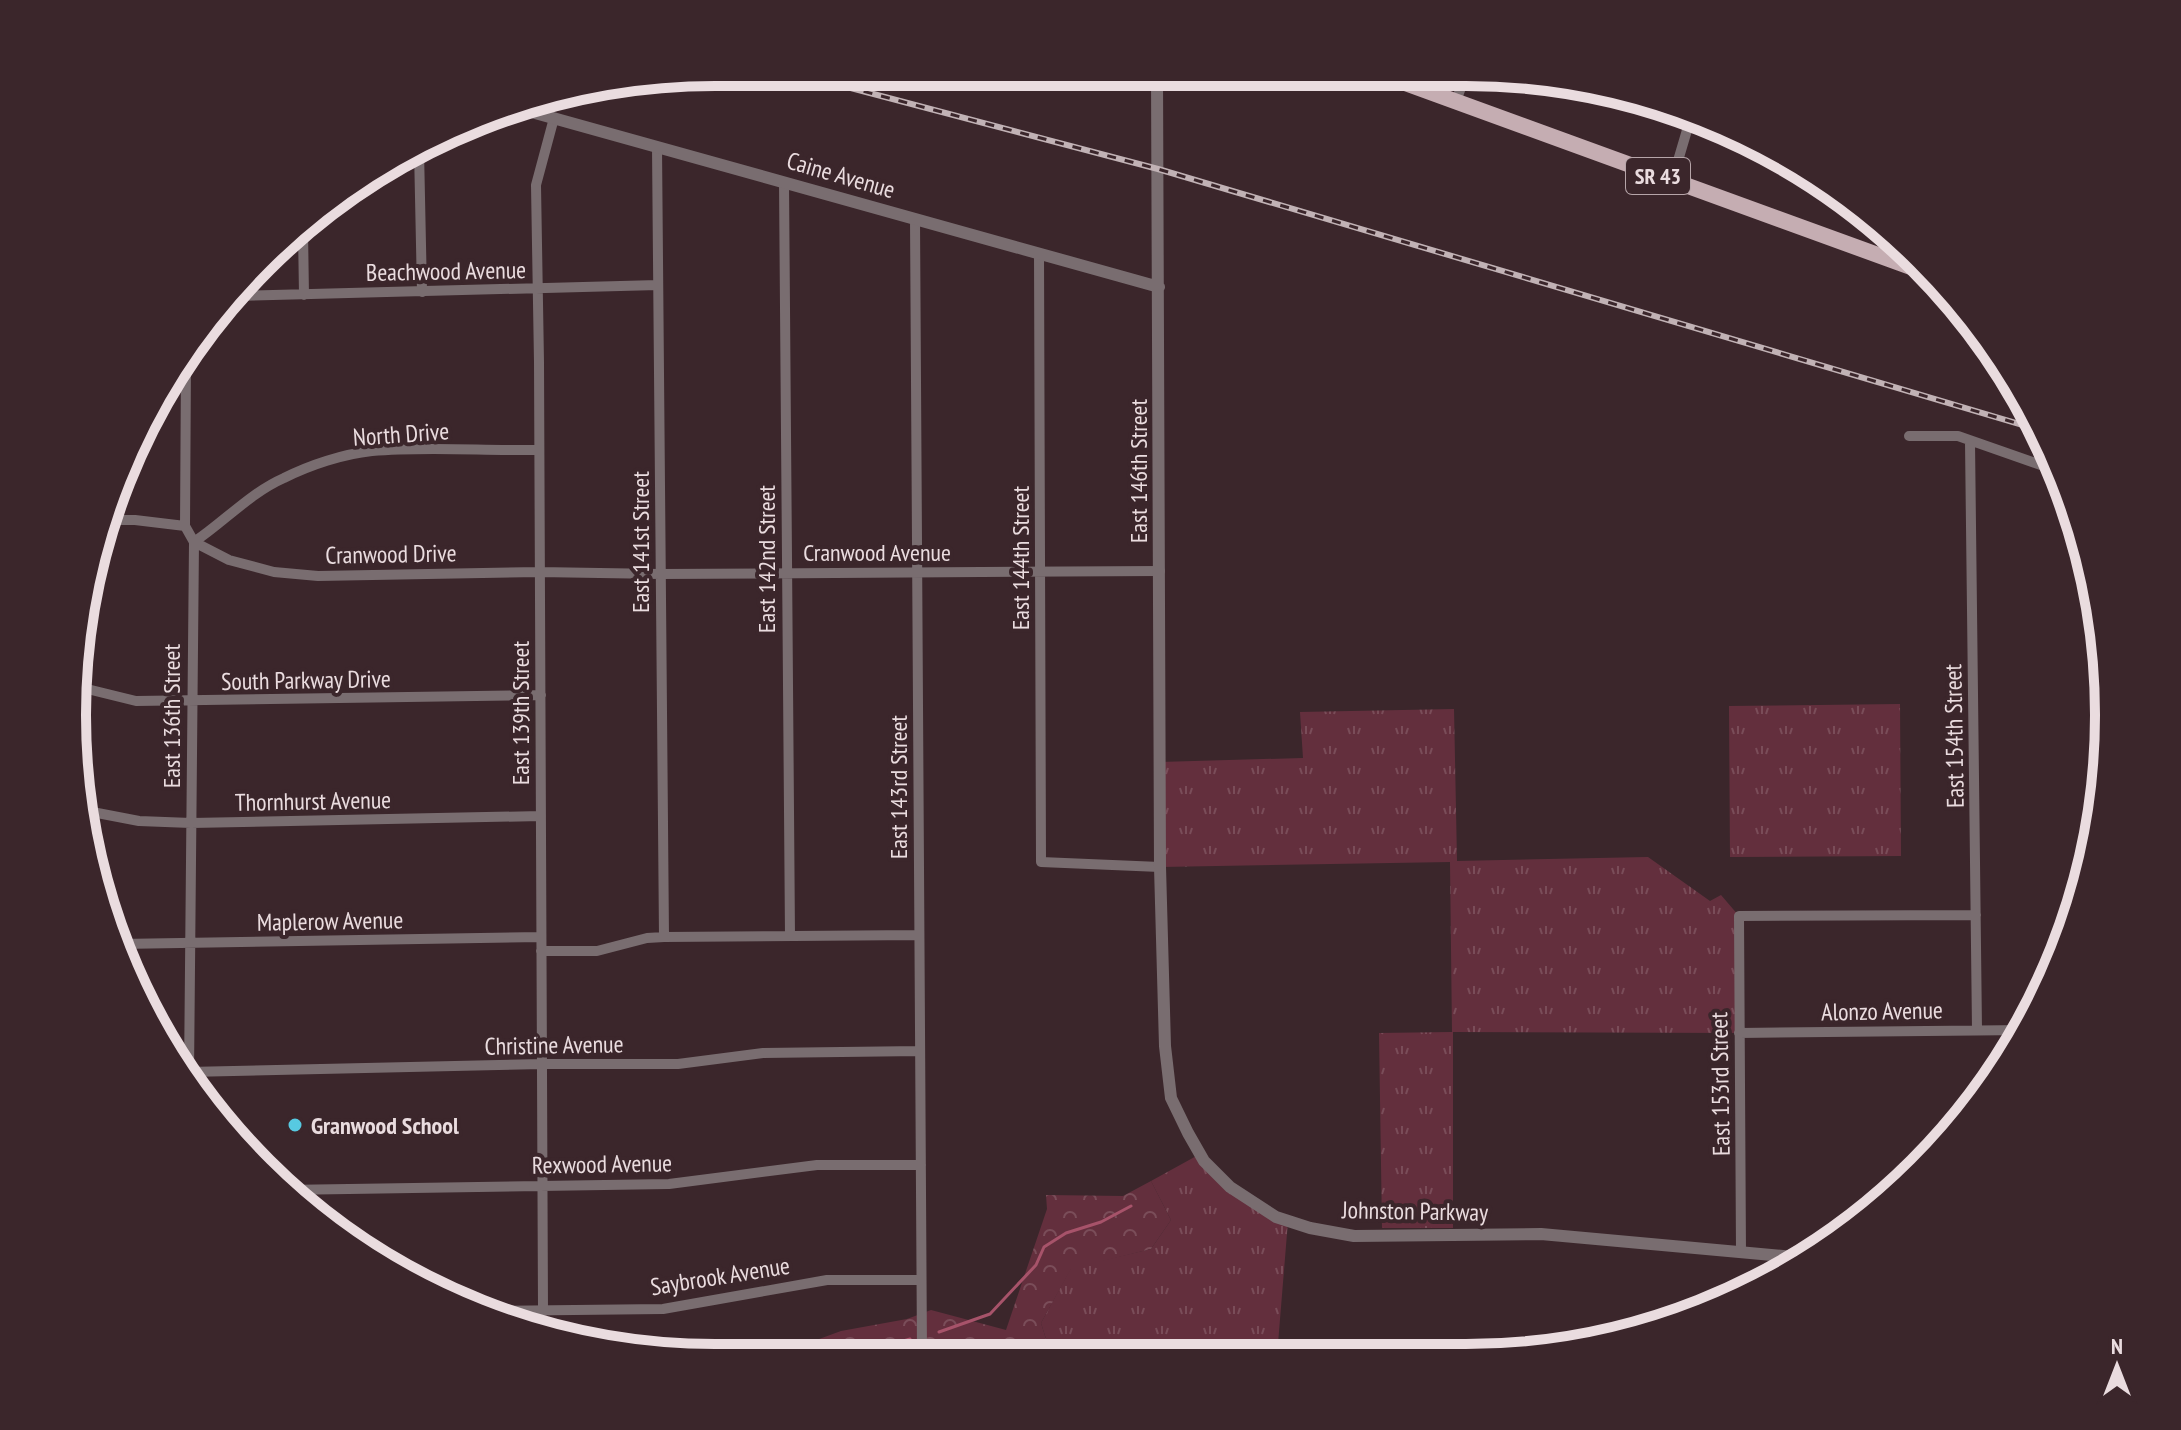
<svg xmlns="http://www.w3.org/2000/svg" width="2181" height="1430" font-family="'PT Sans Narrow',sans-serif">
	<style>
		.grass { fill: url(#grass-tufts) }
		.forest { fill: url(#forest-crowns) }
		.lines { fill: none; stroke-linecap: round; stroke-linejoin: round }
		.stream { stroke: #a7536a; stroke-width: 3 }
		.minor { stroke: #796d70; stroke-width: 10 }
		.tertiary { stroke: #796d70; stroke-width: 12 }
		.primary { stroke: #c5adb2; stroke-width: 16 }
		.rail-casing { stroke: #c1b2b5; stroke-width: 6 }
		.rail { stroke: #3b262b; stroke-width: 3; stroke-dasharray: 9; stroke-linecap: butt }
		.poi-dot { fill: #57c9e1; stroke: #3b262b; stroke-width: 3 }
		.labels { text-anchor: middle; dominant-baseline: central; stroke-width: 8; stroke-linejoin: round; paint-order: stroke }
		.shield { fill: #3b262b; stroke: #b6a5a9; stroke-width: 2 }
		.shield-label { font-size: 22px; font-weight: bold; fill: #eadcdf }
		.street-label { font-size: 24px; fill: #eadcdf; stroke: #3b262b }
		.poi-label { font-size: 24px; font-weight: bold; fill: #eadcdf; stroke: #3b262b; text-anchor: start }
		.rim { fill: none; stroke: #eadcdf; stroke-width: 10 }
	</style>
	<defs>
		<pattern id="grass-tufts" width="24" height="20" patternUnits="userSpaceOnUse" patternTransform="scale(2)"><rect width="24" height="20" fill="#632f3d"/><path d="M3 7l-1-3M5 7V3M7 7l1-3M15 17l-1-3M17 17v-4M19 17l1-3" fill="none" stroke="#7a4d59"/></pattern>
		<pattern id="forest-crowns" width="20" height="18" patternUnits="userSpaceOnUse" patternTransform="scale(2)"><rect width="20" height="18" fill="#632f3d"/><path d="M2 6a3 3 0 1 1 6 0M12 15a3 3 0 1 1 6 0" fill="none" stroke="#7a4d59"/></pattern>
	</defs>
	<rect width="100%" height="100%" fill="#3b262b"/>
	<path class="grass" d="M 1900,704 L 1901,856 L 1730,857 L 1729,706 Z
		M 1454,709 L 1457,861 L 1648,857 L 1710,901 L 1721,895 L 1739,916 L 1739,1033 L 1453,1032 L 1453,1228 L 1382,1228 L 1379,1033 L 1452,1032 L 1450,862 L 1160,867 L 1160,762 L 1303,758 L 1300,712 Z
		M 1200,1154 L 1230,1187 L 1288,1221 L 1277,1356 L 1051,1355 L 1041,1323 L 1071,1268 L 1151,1249 L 1171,1220 L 1151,1181 Z"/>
	<path class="forest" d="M 1151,1181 L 1171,1220 L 1151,1249 L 1071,1269 L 1041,1323 L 1051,1355 L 781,1353 L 841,1331 L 907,1319 L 931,1310 L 1006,1330 L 1047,1209 L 1046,1195 L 1123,1196 Z"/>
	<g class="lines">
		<path class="stream" d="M 939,1332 L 990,1314 L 1036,1265 L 1044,1247 L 1066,1233 L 1101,1222 L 1131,1206
			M 861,1354 L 910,1339"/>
		<path class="minor" d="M 1456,101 L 1465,77
			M 657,147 L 664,937
			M 419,150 L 422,292
			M 1672,181 L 1690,120
			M 784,182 L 790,936
			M 915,219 L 922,1354
			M 303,231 L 304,295
			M 1039,254 L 1041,862 L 1160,867
			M 234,296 L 658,285
			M 186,360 L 185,526 L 194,542 L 189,1074
			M 1909,436 L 1958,436 L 2058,471
			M 1970,442 L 1977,1030
			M 104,520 L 135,520 L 185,526
			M 194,542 L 229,560 L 274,572 L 318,576 L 539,572 L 660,574 L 1160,571
			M 194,542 C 224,522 250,493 284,478 C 310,465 343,454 372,451 C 427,446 484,451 539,450
			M 2097,612 L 2100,814
			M 75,686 L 136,701 L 541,695
			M 87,811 L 139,821 L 191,823 L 541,816
			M 120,944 L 541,937
			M 541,951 L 597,951 L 647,938 L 664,937 L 919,935
			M 1739,1033 L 2026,1030
			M 188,1072 L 542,1064 L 678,1064 L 763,1053 L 920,1051
			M 284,1190 L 669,1184 L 817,1165 L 921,1165
			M 1741,1252 L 1739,916 L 1976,915
			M 478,1311 L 663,1309 L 827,1280 L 921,1280
			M 538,1328 L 543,1310 L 539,362 L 536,185 L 554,118"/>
		<path class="tertiary" d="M 1157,75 L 1160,867 L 1165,1046 L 1171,1098 L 1188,1133 L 1204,1161 L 1230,1187 L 1276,1217 L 1310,1228 L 1354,1236 L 1541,1234 L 1805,1258
			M 510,106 L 1159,287"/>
		<path class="primary" d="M 1386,76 L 1930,274"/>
		<g class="rail-casing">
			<path id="rail" d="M 794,73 L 1158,169 L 2043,431"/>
		</g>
		<use href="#rail" class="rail"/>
	</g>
	<circle class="poi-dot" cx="295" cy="1125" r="8"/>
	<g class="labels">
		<rect class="shield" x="1626" y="158" width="64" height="36" rx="6"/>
		<g class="shield-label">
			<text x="1658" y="176">SR 43</text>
		</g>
		<g class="street-label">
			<text transform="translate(841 175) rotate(16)">Caine Avenue</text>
			<text transform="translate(446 271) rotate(-1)">Beachwood Avenue</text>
			<text transform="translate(401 434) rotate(-4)">North Drive</text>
			<text transform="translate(1138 471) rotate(-90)">East 146th Street</text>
			<text transform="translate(640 542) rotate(-90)">East 141st Street</text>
			<text x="877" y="552">Cranwood Avenue</text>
			<text transform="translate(391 554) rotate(-1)">Cranwood Drive</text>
			<text transform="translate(1020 558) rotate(-90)">East 144th Street</text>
			<text transform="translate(766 559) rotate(-90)">East 142nd Street</text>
			<text transform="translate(306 680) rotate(-1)">South Parkway Drive</text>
			<text transform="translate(520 713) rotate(-90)">East 139th Street</text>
			<text transform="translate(171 716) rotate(-90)">East 136th Street</text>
			<text transform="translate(1954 736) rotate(-91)">East 154th Street</text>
			<text transform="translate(898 787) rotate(-90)">East 143rd Street</text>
			<text transform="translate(313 801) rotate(-1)">Thornhurst Avenue</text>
			<text transform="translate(330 921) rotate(-1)">Maplerow Avenue</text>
			<text transform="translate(1882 1011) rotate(-1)">Alonzo Avenue</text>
			<text transform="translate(554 1045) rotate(-1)">Christine Avenue</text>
			<text transform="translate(1720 1084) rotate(-91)">East 153rd Street</text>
			<text transform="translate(602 1164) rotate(-1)">Rexwood Avenue</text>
			<text transform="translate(1415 1211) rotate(1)">Johnston Parkway</text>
			<text transform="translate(720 1276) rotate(-9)">Saybrook Avenue</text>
		</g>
		<g class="poi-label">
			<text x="311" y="1125">Granwood School</text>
		</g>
	</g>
	<path d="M0 0H2181V1430H0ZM715 86H1466A629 629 0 0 1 2095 715V715A629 629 0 0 1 1466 1344H715A629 629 0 0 1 86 715V715A629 629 0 0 1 715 86Z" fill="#3b262b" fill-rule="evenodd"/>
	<path class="rim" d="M715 86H1466A629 629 0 0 1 2095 715V715A629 629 0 0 1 1466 1344H715A629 629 0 0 1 86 715V715A629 629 0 0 1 715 86Z"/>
	<g transform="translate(2117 1366)" stroke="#3b262b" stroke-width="6" paint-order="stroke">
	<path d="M0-6L14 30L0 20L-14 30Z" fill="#eadcdf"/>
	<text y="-12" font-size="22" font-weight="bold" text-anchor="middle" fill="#eadcdf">N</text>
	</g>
</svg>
